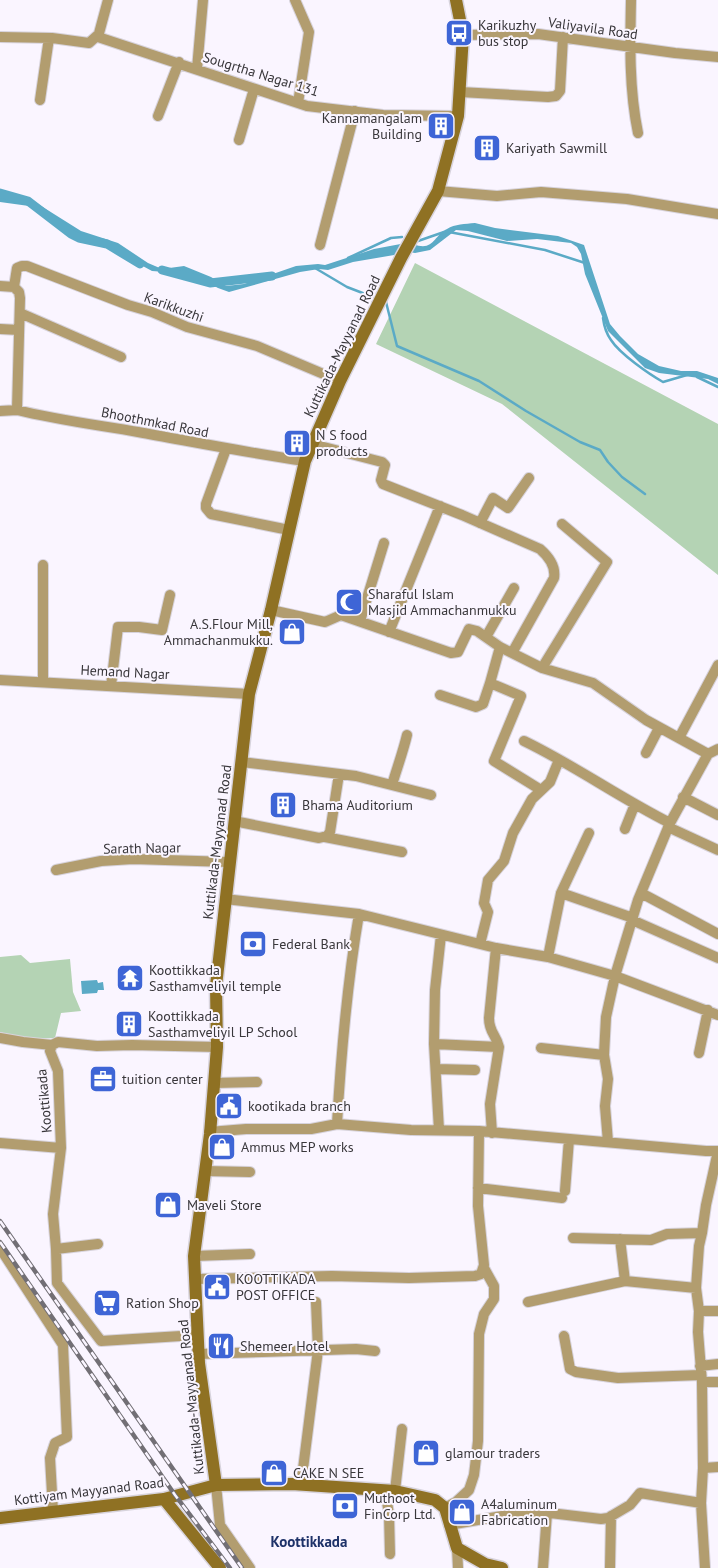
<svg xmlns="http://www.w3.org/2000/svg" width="718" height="1568" font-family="'PT Sans',sans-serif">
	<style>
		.green { fill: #b4d3b4 }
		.water { fill: #5baac6 }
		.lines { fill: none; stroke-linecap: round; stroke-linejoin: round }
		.stream { stroke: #5baac6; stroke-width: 2.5 }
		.canal { stroke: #5baac6; stroke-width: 9 }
		.street-casing { stroke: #d7d3dc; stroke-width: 12 }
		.secondary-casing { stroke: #d7d3dc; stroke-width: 15 }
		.street { stroke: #b29d6f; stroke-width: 10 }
		.secondary { stroke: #8f7123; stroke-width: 12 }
		.rail-casing { stroke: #726f75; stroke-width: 4.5 }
		.rail { stroke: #faf5ff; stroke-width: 2.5; stroke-dasharray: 8; stroke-linecap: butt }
		.labels { text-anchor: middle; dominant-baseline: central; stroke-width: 4; stroke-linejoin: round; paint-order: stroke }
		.poi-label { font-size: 14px; fill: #39373b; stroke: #faf5ff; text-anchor: start }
		.street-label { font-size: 14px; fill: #39373b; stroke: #faf5ff }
		.neighbourhood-label { font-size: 15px; font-weight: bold; fill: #1e3269; stroke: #faf5ff }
	</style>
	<rect width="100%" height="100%" fill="#faf5ff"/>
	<path class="green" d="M 415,263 L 718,424 L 718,575 L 502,404 L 376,344 Z
		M 21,955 L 30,963 L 70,959 L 73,992 L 81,1011 L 61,1013 L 55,1038 L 24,1039 L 0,1032 L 0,957 Z"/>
	<path class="water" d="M 0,197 L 38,204 L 81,231 L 118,243 L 148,263 L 162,269 L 184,266 L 211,277 L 226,286 L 244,284 L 296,266 L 318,264 L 325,265 L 374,249 L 406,243 L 400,254 L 353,262 L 328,270 L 319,269 L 300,272 L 229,292 L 218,288 L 191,274 L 152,271 L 139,264 L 119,250 L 79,237 L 41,211 L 29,206 L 0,202 Z
		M 475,223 L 495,228 L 558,236 L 584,245 L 610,324 L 620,336 L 638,354 L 659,366 L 681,371 L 697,371 L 718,378 L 718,384 L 708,379 L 659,373 L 645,368 L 608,331 L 585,274 L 581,254 L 577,247 L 571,243 L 537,239 L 507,241 L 468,231 L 456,230 L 430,250 L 415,253 L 409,252 L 413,244 C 434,252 433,236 447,229 C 455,224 465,224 475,223 Z
		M 97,980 L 98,983 L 103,982 L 104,990 L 98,990 L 97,993 L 82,994 L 81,981 Z"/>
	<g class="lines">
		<path class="stream" d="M 449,232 L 545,250 L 585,263
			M 418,241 L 444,232
			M 348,258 L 391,238 L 402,237
			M 315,268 L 347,287 L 373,297
			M 386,302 L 397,346 L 479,381 L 526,411 L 580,442 L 600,450 L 608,462 L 622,477 L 645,494
			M 603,318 C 604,326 606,333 611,340 C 620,354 649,374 663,382 L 687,375
			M 697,377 L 718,387"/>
		<path class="canal" d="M 0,193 L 28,201 L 71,234 L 79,238 L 107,244 L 140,264
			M 162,270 L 210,283 L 272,276"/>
		<g class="street-casing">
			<path id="street" d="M 108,0 L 98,37 L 307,106 L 383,115 L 458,116
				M 295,0 L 309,32 L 298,103
				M 631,0 C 630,45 629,89 638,133
				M 463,35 L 538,34 L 675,53 L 718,57
				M 0,37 L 52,38 L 89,43 L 99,34 L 98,37
				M 197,69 L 203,0
				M 460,92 L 548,97 L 556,96 L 560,91 L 563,37
				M 40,100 L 49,38
				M 158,116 L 179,62
				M 239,140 L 254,89
				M 438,191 L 497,196 L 541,192 L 627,199 L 718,214
				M 320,245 L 355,111
				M 0,286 L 14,287
				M 14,287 L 17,268 L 22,266 L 27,266 L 128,305 L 152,312 L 187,327 L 257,346 L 340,381
				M 14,287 L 19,292 L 20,298 L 17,410
				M 20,313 L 121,357
				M 0,329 L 19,330
				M 0,411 L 17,410 C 57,420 98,425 138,432 C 194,442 249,453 305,461
				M 312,444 L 382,462 L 385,465 L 381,480 L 383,484 L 462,515 L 540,549 C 548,556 556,566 554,578 L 512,653
				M 226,449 L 206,504 L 206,508 L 211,514 L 289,530
				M 480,523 L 493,498 L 508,508 L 529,478
				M 43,565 L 43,681
				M 271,610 L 325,622 L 341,615 L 451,653 L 458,652 L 469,629 L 477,631 L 500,647 L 542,668 L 593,683 L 646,720 L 708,754 L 670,823 L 638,900 L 615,976 L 606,1017 L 604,1055 L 608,1079 L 605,1106 L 608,1142
				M 360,621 L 384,543
				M 389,632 L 440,506
				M 486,637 L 514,588
				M 500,647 L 490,683 L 521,696 L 494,761 L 541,790
				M 542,668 L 607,562 L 562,524
				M 0,680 L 249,694
				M 111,686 L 118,627 L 139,627 L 162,630 L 170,595
				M 440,695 L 476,707 L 483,704 L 490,683
				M 679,738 L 718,665
				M 524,741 C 574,765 620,798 670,823
				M 646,753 L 659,728
				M 708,754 L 718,749
				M 242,762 L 356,776 L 431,795
				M 392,785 C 397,768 403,752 407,735
				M 683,797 L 718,815
				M 234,821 L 319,838 L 327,836 L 330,832 L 339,774
				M 668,827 L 718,850
				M 625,829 L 635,804
				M 325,837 L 402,852
				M 56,870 L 101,861 L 133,859 L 229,862
				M 561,893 L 633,918
				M 641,893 L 718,934
				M 225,899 L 359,914 L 496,948 L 548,957 L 615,976 L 718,1015
				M 632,920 L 718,958
				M 480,944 L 488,912 L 484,903 L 488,880 L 504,861 L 513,833 L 532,799 L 550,782 L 559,760
				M 548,957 L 561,893 L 589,833
				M 0,1038 L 23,1042 L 52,1045
				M 434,1044 L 499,1047
				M 541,1048 L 604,1055
				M 699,1053 L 708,1010
				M 436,1069 L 475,1070
				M 214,1083 L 257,1082
				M 337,1124 C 341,1054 347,984 359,914
				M 439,1130 L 434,1044 L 435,990 L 441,935
				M 209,1132 L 246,1129 L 311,1129 L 337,1124 L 411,1130 L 479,1131 L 706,1151 L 718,1151
				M 492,1133 L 490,1104 L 499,1047 C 496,1034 489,1033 489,1018 L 496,948
				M 0,1143 L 61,1148
				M 205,1171 L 250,1172
				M 478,1188 L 562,1198
				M 565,1191 L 569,1139
				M 573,1238 L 651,1240 L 667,1234 L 702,1233
				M 620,1239 L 625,1281
				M 98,1244 L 56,1249 L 53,1214 L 61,1148 L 58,1071 L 50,1051 L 52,1045 L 58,1042 L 97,1046 L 132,1045 L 217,1047
				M 0,1248 L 63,1345 L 67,1437 L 55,1443 L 50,1458 L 53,1511
				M 56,1249 L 57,1283 L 101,1341 L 197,1335
				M 194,1256 L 250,1254
				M 195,1279 L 332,1276 L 409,1278 L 475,1276 L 481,1274 L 484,1265 L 478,1206 L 479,1131
				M 528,1302 L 625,1281 L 696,1288
				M 699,1311 L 718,1311
				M 564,1336 L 570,1369 L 576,1372 L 618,1378 L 701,1375
				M 198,1354 L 356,1349 L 375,1351
				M 700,1366 L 718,1364
				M 702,1382 L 718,1382
				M 703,1468 L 718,1467
				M 216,1485 L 220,1525 L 250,1568
				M 301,1485 L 318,1350 L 316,1302
				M 385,1490 L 389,1514 L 390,1554
				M 395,1491 L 402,1429
				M 445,1508 L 456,1502 L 469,1490 L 474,1475 L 478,1441 L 479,1334 L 484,1314 L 494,1299 L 494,1286 L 484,1268
				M 449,1525 L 513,1514 L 550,1513 L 601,1519 L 608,1518 L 630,1505 L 640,1493 L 701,1503
				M 457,1548 L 458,1568
				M 543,1568 L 547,1513
				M 610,1568 L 611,1516
				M 705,1568 L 701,1503 L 703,1468 L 702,1382 L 698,1332 L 699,1311 L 696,1288 L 699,1246 L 702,1233 L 706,1205 L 718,1151"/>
		</g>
		<g class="secondary-casing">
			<path id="secondary" d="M 216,1485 L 199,1363 L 194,1256 L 210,1134 L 217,1047 L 216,986 L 249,694 L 271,610 L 305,461 L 340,381 L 401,258 L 438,191 L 458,116 L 463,35 L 456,0
				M 164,1499 L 220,1568
				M 0,1518 L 164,1499 L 216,1485 L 292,1484 L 395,1491 L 435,1500 L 445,1508 L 457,1548 L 485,1564 L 502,1568"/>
		</g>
		<use href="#street" class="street"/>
		<use href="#secondary" class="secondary"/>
		<g class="rail-casing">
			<path id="rail" d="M 0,1221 L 242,1568
				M 0,1242 L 175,1495 L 230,1568"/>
		</g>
		<use href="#rail" class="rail"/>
	</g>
	<defs>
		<g id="bus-square" transform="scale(1.4375)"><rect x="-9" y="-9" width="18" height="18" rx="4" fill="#3e65d6" stroke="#faf5ff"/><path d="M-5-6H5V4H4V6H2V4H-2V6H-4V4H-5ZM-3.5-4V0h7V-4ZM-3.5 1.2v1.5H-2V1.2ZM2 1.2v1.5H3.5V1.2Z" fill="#fff"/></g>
		<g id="building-square" transform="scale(1.4375)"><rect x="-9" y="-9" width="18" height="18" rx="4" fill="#3e65d6" stroke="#faf5ff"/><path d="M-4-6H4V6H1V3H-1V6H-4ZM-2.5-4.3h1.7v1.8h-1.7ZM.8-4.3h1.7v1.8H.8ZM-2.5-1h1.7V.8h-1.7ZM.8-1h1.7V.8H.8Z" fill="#fff"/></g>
		<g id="mosque-square" transform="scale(1.4375)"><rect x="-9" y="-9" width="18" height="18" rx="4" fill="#3e65d6" stroke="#faf5ff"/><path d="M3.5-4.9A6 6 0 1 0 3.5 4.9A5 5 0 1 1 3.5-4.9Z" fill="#fff"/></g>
		<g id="shop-square" transform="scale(1.4375)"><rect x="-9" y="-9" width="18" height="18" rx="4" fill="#3e65d6" stroke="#faf5ff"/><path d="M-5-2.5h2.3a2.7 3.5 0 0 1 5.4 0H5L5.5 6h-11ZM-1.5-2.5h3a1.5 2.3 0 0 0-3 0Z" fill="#fff"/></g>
		<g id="bank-square" transform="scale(1.4375)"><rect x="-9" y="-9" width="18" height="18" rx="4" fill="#3e65d6" stroke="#faf5ff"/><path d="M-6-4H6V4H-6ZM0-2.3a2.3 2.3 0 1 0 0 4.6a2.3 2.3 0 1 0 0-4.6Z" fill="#fff"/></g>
		<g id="temple-square" transform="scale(1.4375)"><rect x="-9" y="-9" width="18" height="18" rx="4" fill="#3e65d6" stroke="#faf5ff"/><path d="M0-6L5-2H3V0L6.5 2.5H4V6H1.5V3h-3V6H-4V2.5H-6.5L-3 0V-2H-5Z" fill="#fff"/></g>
		<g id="office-square" transform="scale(1.4375)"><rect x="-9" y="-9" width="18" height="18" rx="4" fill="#3e65d6" stroke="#faf5ff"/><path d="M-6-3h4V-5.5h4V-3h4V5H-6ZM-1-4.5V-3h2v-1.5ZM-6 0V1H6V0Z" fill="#fff"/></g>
		<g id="civic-square" transform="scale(1.4375)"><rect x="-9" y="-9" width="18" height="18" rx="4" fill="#3e65d6" stroke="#faf5ff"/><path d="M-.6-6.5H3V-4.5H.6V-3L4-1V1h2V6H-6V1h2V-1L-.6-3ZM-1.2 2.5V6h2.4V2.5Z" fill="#fff"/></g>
		<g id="supermarket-square" transform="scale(1.4375)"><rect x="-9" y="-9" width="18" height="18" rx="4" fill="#3e65d6" stroke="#faf5ff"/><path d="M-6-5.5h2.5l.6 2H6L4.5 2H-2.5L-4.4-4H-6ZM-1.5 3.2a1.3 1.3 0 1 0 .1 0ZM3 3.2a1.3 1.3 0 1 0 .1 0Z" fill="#fff"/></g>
		<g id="restaurant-square" transform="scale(1.4375)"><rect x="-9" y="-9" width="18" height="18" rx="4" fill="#3e65d6" stroke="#faf5ff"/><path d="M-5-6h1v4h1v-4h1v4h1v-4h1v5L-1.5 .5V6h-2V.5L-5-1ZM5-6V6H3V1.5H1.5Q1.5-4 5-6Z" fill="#fff"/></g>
	</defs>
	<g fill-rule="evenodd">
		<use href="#bus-square" x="459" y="33"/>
		<use href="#building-square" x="441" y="126"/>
		<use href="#building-square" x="487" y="148"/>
		<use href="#building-square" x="297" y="443"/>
		<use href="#mosque-square" x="349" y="602"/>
		<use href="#shop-square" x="292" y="632"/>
		<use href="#building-square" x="283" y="805"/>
		<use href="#bank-square" x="253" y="944"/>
		<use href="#temple-square" x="130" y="978"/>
		<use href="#building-square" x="129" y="1024"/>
		<use href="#office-square" x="103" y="1079"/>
		<use href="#civic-square" x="229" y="1106"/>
		<use href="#shop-square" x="222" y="1147"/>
		<use href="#shop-square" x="168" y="1205"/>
		<use href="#civic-square" x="217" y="1287"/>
		<use href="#supermarket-square" x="107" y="1303"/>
		<use href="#restaurant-square" x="221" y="1346"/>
		<use href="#shop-square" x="426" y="1453"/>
		<use href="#shop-square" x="274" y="1473"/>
		<use href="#bank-square" x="345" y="1506"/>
		<use href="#shop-square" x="462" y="1512"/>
	</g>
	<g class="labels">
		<g class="poi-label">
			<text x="478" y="25">Karikuzhy<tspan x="478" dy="16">bus stop</tspan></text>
			<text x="422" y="118" text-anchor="end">Kannamangalam<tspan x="422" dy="16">Building</tspan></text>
			<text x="506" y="148">Kariyath Sawmill</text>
			<text x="316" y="435">N S food<tspan x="316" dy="16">products</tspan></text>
			<text x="368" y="594">Sharaful Islam<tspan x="368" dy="16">Masjid Ammachanmukku</tspan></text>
			<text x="273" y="624" text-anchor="end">A.S.Flour Mill,<tspan x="273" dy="16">Ammachanmukku.</tspan></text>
			<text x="302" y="805">Bhama Auditorium</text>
			<text x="272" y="944">Federal Bank</text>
			<text x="149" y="970">Koottikkada<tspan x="149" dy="16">Sasthamveliyil temple</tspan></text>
			<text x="148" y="1016">Koottikkada<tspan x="148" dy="16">Sasthamveliyil LP School</tspan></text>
			<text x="122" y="1079">tuition center</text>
			<text x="248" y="1106">kootikada branch</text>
			<text x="241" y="1147">Ammus MEP works</text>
			<text x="187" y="1205">Maveli Store</text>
			<text x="236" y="1279">KOOTTIKADA<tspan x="236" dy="16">POST OFFICE</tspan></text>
			<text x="126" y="1303">Ration Shop</text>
			<text x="240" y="1346">Shemeer Hotel</text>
			<text x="445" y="1453">glamour traders</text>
			<text x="293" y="1473">CAKE N SEE</text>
			<text x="364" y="1498">Muthoot<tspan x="364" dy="16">FinCorp Ltd.</tspan></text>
			<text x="481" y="1504">A4aluminum<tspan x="481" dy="16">Fabrication</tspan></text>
		</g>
		<g class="street-label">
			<text transform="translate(593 28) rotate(8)">Valiyavila Road</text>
			<text transform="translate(261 74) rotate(17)">Sougrtha Nagar 131</text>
			<text transform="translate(174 307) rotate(20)">Karikkuzhi</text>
			<text transform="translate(342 346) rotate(-64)">Kuttikada-Mayyanad Road</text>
			<text transform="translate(155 422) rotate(11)">Bhoothmkad Road</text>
			<text transform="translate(125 672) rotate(3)">Hemand Nagar</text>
			<text transform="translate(217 842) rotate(-83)">Kuttikada-Mayyanad Road</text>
			<text transform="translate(142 848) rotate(-1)">Sarath Nagar</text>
			<text transform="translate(44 1101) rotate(-95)">Koottikada</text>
			<text transform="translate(191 1397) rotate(-96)">Kuttikada-Mayyanad Road</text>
			<text transform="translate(89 1491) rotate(-7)">Kottiyam Mayyanad Road</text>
		</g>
		<g class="neighbourhood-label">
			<text x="309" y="1541">Koottikkada</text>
		</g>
	</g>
</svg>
